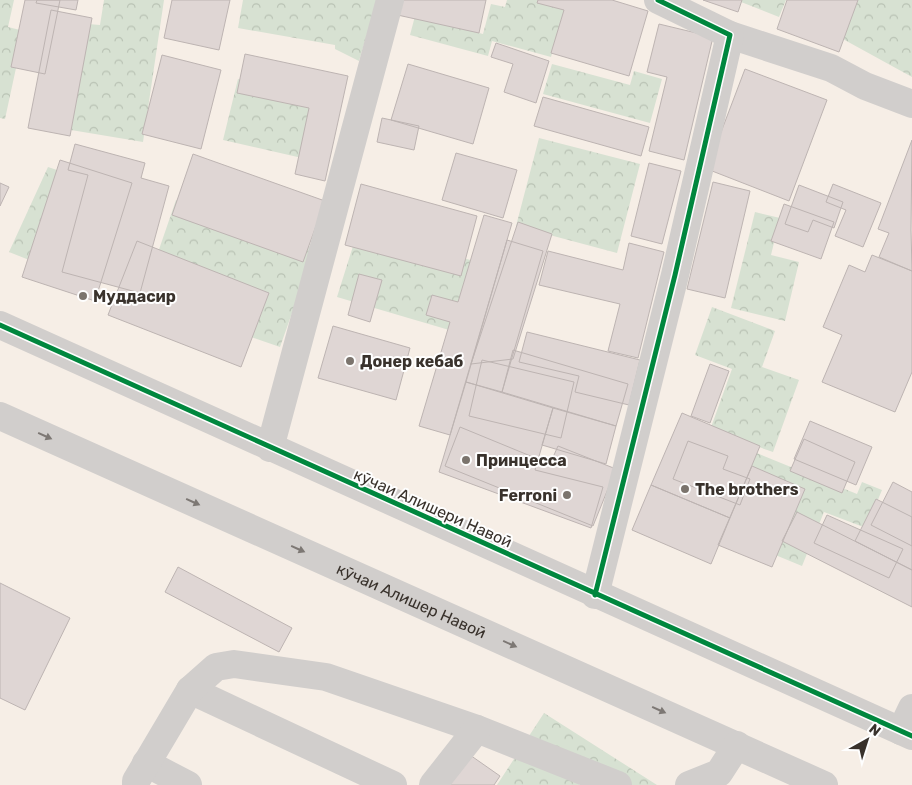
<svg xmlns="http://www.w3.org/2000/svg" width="912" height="785" font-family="Rubik,sans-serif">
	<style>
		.park { fill: url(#park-crowns) }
		.building { fill: #dfd6d4; stroke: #bdb4b2 }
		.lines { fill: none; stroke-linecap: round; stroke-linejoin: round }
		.minor { stroke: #d1cecc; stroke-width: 28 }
		.cycleway-casing { stroke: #fefefe; stroke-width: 8 }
		.cycleway { stroke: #00873e; stroke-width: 5 }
		.oneway { fill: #7d7874 }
		.poi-dot { fill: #7b746d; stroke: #fefefe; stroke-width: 2 }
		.labels { text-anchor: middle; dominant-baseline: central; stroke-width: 4; stroke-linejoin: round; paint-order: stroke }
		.poi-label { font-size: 16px; font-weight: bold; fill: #39322c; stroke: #fefefe; text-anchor: start }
		.street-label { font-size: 16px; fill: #39322c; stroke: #fefefe }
	</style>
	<defs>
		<pattern id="park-crowns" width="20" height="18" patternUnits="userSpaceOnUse" patternTransform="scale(1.25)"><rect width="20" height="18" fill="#d7e1d2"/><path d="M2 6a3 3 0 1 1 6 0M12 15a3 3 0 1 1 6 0" fill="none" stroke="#b9c2b4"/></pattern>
	</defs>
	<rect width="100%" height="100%" fill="#f6eee6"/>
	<path class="park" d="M 0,0 L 14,0 L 8,27 L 24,31 L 5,119 L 0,118 Z
		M 104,0 L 164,0 L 143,142 L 71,130 L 88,24 L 100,25 Z
		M 243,0 L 377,0 L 359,61 L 335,49 L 335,45 L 238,28 Z
		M 507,0 L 551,0 L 566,4 L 551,57 L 492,41 L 488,56 L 410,35 L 415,16 L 483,34 L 491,4 L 505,7 Z
		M 736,0 L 786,0 L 779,17 Z
		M 834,0 L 912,0 L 912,77 L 821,27 Z
		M 552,64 L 630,85 L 634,71 L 662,79 L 650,123 L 543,94 Z
		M 238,79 L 316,97 L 302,158 L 223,140 Z
		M 539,138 L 640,164 L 617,253 L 516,226 Z
		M 48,167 L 84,179 L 57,271 L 9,252 Z
		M 176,200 L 315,248 L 280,347 L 142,299 Z
		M 755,212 L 780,218 L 771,255 L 799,262 L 785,321 L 731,308 Z
		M 359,227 L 477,262 L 456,332 L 337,297 Z
		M 712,307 L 775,331 L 762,367 L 799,380 L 773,452 L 710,430 L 732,369 L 695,355 Z
		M 737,445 L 857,494 L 862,482 L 882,490 L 866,528 L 824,512 L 802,566 L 749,544 L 755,477 L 729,466 Z
		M 544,713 L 657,785 L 589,785 L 582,781 L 579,785 L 497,785 Z"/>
	<path class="building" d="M 25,0 L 60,0 L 45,74 L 11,67 Z
		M 37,0 L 78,0 L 76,10 L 36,3 Z
		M 172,0 L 230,0 L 219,50 L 164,38 Z
		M 396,0 L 486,0 L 479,33 L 393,14 Z
		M 538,0 L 612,0 L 648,11 L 629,76 L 551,53 L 564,10 L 537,3 Z
		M 703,0 L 742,0 L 738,12 Z
		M 787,0 L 858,0 L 839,52 L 777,29 Z
		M 51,10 L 92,18 L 70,136 L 28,128 Z
		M 659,24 L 713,37 L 684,160 L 649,151 L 667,77 L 647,72 Z
		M 496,43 L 549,61 L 536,103 L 504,92 L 513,64 L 491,57 Z
		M 245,54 L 348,76 L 325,181 L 295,174 L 309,108 L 237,93 Z
		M 162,55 L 221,70 L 201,149 L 142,134 Z
		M 408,64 L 489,88 L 473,144 L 391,120 Z
		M 745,69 L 827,100 L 789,201 L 707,169 Z
		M 543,97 L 649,127 L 641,156 L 534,126 Z
		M 382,118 L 419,126 L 414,150 L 377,142 Z
		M 912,140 L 911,230 L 912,271 L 879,257 L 889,233 L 878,229 Z
		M 75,144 L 145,163 L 141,178 L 169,186 L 140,293 L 62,272 L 88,175 L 68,170 Z
		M 456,153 L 517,170 L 503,218 L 442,200 Z
		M 193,154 L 325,201 L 303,262 L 172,215 Z
		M 60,160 L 132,183 L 95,301 L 22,277 Z
		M 649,163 L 681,171 L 662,244 L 631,236 Z
		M 713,182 L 750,191 L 725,298 L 687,289 Z
		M 0,183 L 9,187 L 0,206 Z
		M 361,184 L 477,216 L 461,276 L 345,245 Z
		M 833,184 L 881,203 L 863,247 L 835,236 L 846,210 L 826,202 Z
		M 799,185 L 843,202 L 834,228 L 813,220 L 808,232 L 785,224 Z
		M 784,204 L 834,222 L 821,259 L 771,241 Z
		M 484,215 L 512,223 L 450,435 L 419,426 L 450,322 L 426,315 L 432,295 L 458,302 Z
		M 518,222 L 552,234 L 513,359 L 471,364 Z
		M 507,240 L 543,251 L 502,392 L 466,382 Z
		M 137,241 L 269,293 L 241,367 L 108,315 Z
		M 629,243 L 664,252 L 638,358 L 608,351 L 620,304 L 539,285 L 548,251 L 623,270 Z
		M 872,255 L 912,271 L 912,372 L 895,412 L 822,382 L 842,335 L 823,327 L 849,265 L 865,272 Z
		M 359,274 L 382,280 L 370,322 L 348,315 Z
		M 333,326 L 410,348 L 396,400 L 318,378 Z
		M 527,332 L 640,360 L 629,405 L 575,392 L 579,376 L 519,362 Z
		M 513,350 L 628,384 L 616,426 L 502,392 Z
		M 482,360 L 574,382 L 561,438 L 469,416 Z
		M 710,364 L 729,371 L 710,423 L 691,416 Z
		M 466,382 L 553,408 L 535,470 L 603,487 L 591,528 L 439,472 Z
		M 553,408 L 616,426 L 606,464 L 542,445 Z
		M 682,413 L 760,446 L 730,518 L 651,485 Z
		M 810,421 L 872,447 L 856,485 L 794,459 Z
		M 460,427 L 550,464 L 558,446 L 616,469 L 593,526 L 445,466 Z
		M 804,439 L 855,462 L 842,493 L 790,471 Z
		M 688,441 L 728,456 L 723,469 L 750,479 L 740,505 L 673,479 Z
		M 752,466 L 805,489 L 772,567 L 718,545 Z
		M 893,482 L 912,492 L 912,546 L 871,525 Z
		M 651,485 L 730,518 L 711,564 L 632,530 Z
		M 876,499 L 912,517 L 912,570 L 855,541 Z
		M 797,512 L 912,570 L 912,607 L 782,541 Z
		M 827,515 L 903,549 L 889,578 L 814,543 Z
		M 178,567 L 292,628 L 279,652 L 165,592 Z
		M 0,583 L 70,618 L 25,710 L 0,698 Z
		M 470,755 L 500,776 L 494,785 L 449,785 Z"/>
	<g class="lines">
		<g class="minor">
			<path d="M 730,35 L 831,68 L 865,86 L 912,104"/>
			<path d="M 0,325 L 912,736"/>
			<path id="s1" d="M 0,416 L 824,785"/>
			<path d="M 270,448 L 390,0"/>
			<path d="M 595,595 L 675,275 L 730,35 L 658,0"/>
			<path d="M 190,690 L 393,785"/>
			<path d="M 901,731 L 912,708"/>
			<path d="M 146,763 L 188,785"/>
			<path d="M 136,785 L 136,781 L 190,690 L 216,667 L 234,664 L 326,677 L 477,729 L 618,785"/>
			<path d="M 433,785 L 477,729"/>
			<path d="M 689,785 L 719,773 L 737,745"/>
		</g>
		<g class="cycleway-casing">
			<path id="cycleway" d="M 0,325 L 912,736
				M 595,595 L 675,275 L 730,35 L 658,0"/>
		</g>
		<use href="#cycleway" class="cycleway"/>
	</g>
	<defs><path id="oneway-solid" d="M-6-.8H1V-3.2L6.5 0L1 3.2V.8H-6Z" transform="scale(1.25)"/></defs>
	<g class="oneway">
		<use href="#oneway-solid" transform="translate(45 436) rotate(24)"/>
		<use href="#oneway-solid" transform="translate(193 502) rotate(24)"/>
		<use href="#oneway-solid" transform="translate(298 549) rotate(24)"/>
		<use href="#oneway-solid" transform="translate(510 644) rotate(24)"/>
		<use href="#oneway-solid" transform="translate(659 710) rotate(24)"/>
	</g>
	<g class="poi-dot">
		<circle cx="83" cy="296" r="5"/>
		<circle cx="350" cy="361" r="5"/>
		<circle cx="466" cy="460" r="5"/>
		<circle cx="685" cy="489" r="5"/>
		<circle cx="567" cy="495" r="5"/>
	</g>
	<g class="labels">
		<g class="poi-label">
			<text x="93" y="296">Муддасир</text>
			<text x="360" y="361">Донер кебаб</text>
			<text x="476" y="460">Принцесса</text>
			<text x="695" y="489">The brothers</text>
			<text x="557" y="495" text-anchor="end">Ferroni</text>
		</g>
		<g class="street-label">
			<text transform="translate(433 508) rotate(24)">кӯчаи Алишери Навоӣ</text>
			<text stroke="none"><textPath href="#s1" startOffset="451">кӯчаи Алишер Навоӣ</textPath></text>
		</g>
	</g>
	<g transform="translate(867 740) rotate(39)" stroke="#fefefe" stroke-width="4" paint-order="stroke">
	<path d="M0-4L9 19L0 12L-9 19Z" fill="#39322c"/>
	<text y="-8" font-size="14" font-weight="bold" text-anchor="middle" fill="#39322c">N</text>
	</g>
</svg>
